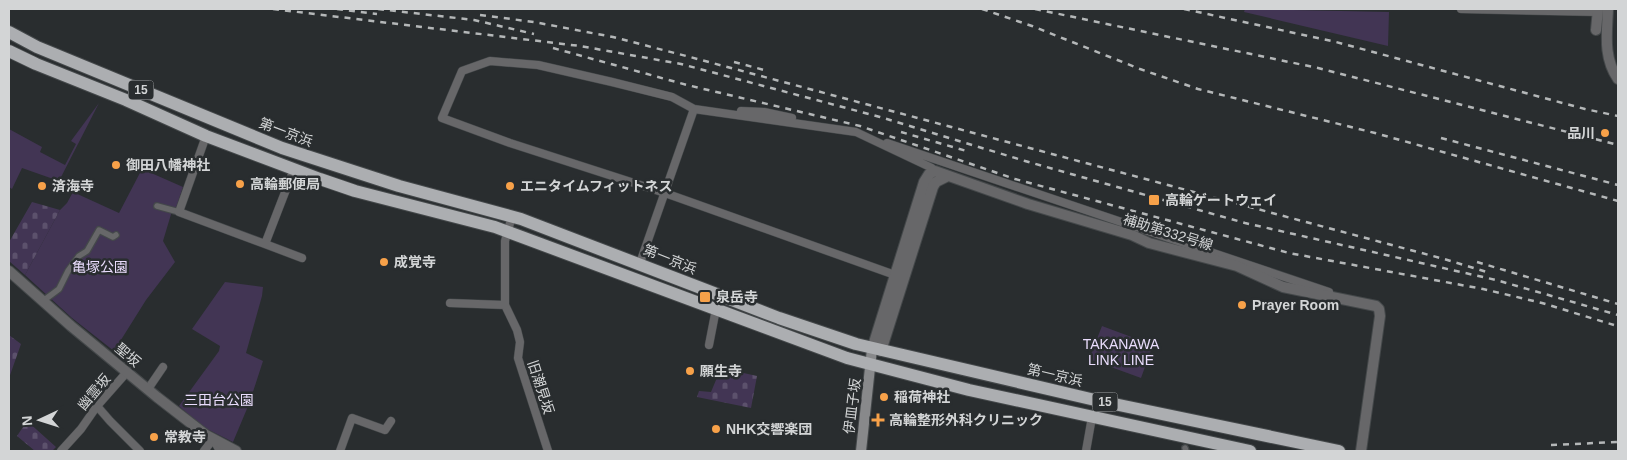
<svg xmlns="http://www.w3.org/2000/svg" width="1627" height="460" font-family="Helvetica,'Noto Sans JP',sans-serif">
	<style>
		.green { fill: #423554 }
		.cemetery { fill: url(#cemetery-stones) }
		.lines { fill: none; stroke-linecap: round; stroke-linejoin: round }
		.pedestrian-casing { stroke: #44484a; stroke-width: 8 }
		.minor-casing { stroke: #44484a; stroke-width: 9 }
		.tertiary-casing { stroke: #44484a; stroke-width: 12 }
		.secondary-casing { stroke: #44484a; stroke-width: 12 }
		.trunk-casing { stroke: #44484a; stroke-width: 14 }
		.pedestrian { stroke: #676769; stroke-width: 5.5 }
		.minor { stroke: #676769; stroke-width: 8 }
		.tertiary { stroke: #676769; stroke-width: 10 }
		.secondary { stroke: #88898b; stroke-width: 10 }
		.trunk { stroke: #acaeb1; stroke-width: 12 }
		.rail { stroke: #b4b7b8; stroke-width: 2.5; stroke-dasharray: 6 6; stroke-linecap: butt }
		.poi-dot { fill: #f7a149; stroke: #292d2f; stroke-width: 2 }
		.labels { text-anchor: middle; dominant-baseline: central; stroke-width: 5; stroke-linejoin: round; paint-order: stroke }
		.shield { fill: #292d2f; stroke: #a0a3a4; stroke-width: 1 }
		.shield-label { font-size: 12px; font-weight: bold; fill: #d3d5d6 }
		.street-label { font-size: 14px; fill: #d3d5d6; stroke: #292d2f }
		.poi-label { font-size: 14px; font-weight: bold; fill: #d3d5d6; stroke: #292d2f; text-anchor: start }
		.park-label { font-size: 14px; fill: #eaddfd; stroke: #292d2f }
	</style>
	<defs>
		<pattern id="cemetery-stones" width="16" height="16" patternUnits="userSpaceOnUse" patternTransform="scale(1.25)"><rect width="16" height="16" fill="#423554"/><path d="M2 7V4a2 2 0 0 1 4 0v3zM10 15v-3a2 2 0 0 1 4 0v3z" fill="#5c516c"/></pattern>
	</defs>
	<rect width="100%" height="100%" fill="#292d2f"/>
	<path class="green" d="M 1245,9 L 1389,12 L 1388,46 L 1244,12 Z
		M 99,103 L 59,181 L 22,168 L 12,189 L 9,187 L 9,129 L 42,147 L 40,152 L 65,165 L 76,144 L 71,141 Z
		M 142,169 L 183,187 L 176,208 L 172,211 L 163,241 L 175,262 L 146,300 L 114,351 L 72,318 L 25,275 L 60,210 L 67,203 L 73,192 L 119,213 Z
		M 225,282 L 263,287 L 262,296 L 246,353 L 263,361 L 249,404 L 233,442 L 203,427 L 179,406 L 219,351 L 220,346 L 192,329 Z
		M 1102,326 L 1153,345 L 1141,378 L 1089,359 Z"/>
	<path class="cemetery" d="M 32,202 L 60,210 L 25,275 L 9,261 L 9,242 Z
		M 9,335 L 21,344 L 9,378 Z
		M 721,368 L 757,376 L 751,408 L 697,397 L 699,391 L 711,392 Z
		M 27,421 L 56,447 L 52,451 L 35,451 L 17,436 Z"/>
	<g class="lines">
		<g class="pedestrian-casing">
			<path id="pedestrian" d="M 157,206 L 179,212
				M 47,298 L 59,289 L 68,271 L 79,256 L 87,251 L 99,230 L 113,237 L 116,235
				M 1185,448 L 1186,451"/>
		</g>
		<g class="minor-casing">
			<path id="minor" d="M 1461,9 L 1598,12
				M 490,61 L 538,65 L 612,82 L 672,97 L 694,109 L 856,132 L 932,168 L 872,349 L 895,275 L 665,193 L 510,143 L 442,118 L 462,71 Z
				M 741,111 L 764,112 L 792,118
				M 206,136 L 179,212 L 265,244 L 294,169
				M 887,143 L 1329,292
				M 512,216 L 505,241 L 505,305 L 517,330 L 520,342 L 518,358 L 548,451
				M 265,244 L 302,258
				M 640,263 L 694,109
				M 450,303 L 505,305
				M 709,345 L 716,309
				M 148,389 L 163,367
				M 97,406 L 110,421 L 140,451
				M 61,451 L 81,429 L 97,406 L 127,372
				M 204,451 L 213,439 L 220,451
				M 340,451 L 352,418 L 385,430 L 391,421
				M 1086,451 L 1092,417"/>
		</g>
		<g class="tertiary-casing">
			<path id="tertiary" d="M 1608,9 C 1607,33 1603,58 1618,79
				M 1596,30 L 1598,9
				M 9,271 L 71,326 L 157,397 L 206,435 L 236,451
				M 872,349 L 924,182 L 929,174 L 935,171 L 1028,204 L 1132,235 L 1149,243 L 1237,266 L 1283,287 L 1376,306 L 1379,309 L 1380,316 L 1361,451
				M 881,351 L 933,187 L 936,182 L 948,176"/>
		</g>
		<g class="secondary-casing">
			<path id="secondary" d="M 861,451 L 872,349"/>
		</g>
		<g class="trunk-casing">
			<path id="trunk" d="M 9,32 L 37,47 L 282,148 L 399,186 L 521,219 L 779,318 L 856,344 L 1095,400 L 1339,451
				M 9,51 L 36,64 L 126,100 L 206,136 L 320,179 L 355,191 L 495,227 L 847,358 L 969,390 L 1250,451"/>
		</g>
		<use href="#pedestrian" class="pedestrian"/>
		<use href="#minor" class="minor"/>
		<use href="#tertiary" class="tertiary"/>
		<use href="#secondary" class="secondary"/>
		<use href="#trunk" class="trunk"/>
		<path class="rail" d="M 273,9 L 580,46 L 681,64 L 880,117 L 1025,161 L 1245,223 L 1496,280 L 1618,315
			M 337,9 L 377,14
			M 378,9 L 474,20 L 534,34
			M 982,9 L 1032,26 L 1140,69 L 1198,89 L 1375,133 L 1618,201
			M 1035,9 L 1318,68 L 1618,145
			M 1184,9 L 1336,42 L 1585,109 L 1618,116
			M 480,15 L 534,22 L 613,37 L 690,57 L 1444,259 L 1487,272
			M 553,48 L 687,85 L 860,126 L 1015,179 L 1289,253 L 1483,289 L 1542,303 L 1614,325
			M 734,62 L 768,71
			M 901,132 L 970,152
			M 1441,138 L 1618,185
			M 1477,262 L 1618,304
			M 1551,445 L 1618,442"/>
	</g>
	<g class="poi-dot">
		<circle cx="1605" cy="133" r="5"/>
		<circle cx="116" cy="165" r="5"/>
		<circle cx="240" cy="184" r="5"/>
		<circle cx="42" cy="186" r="5"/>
		<circle cx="510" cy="186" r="5"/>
		<rect x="1148" y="194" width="12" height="12" rx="2.5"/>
		<circle cx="384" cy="262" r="5"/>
		<rect x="699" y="291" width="12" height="12" rx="2.5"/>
		<circle cx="1242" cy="305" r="5"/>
		<circle cx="690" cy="371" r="5"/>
		<circle cx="884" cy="397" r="5"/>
		<path d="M875.5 412.5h5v5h5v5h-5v5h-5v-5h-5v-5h5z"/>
		<circle cx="716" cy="429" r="5"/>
		<circle cx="154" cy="437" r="5"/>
	</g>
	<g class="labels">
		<g class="shield">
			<rect x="128.5" y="80.5" width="25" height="19" rx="4"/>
			<rect x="1092.5" y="392.5" width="25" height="19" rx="4"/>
		</g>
		<g class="shield-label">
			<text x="141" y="90">15</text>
			<text x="1105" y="402">15</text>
		</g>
		<g class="street-label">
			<text transform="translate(286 132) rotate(21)">第一京浜</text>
			<text transform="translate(1168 232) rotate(17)">補助第332号線</text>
			<text transform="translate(670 259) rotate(22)">第一京浜</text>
			<text transform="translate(128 355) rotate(40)">聖坂</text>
			<text transform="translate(1055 375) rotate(13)">第一京浜</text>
			<text transform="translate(541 387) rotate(72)">旧潮見坂</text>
			<text transform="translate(94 392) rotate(-50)">幽霊坂</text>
			<text transform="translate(852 406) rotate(-83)">伊皿子坂</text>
		</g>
		<g class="poi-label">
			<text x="1595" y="133" text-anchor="end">品川</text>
			<text x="126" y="165">御田八幡神社</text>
			<text x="250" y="184">高輪郵便局</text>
			<text x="52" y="186">済海寺</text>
			<text x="520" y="186">エニタイムフィットネス</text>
			<text x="1165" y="200">高輪ゲートウェイ</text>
			<text x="394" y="262">成覚寺</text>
			<text x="716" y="297">泉岳寺</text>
			<text x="1252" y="305">Prayer Room</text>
			<text x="700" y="371">願生寺</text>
			<text x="894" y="397">稲荷神社</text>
			<text x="889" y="420">高輪整形外科クリニック</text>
			<text x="726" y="429">NHK交響楽団</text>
			<text x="164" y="437">常教寺</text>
		</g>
		<g class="park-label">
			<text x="100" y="267">亀塚公園</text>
			<text x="1121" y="344">TAKANAWA<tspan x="1121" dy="16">LINK LINE</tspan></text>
			<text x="219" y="400">三田台公園</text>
		</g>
	</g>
	<rect width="1627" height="460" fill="none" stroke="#d3d5d6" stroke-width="20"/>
	<g transform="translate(40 420) rotate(266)" stroke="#292d2f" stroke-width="4" paint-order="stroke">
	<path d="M0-4L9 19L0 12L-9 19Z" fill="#d3d5d6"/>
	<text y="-8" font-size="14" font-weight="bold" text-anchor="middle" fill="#d3d5d6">N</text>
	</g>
</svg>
